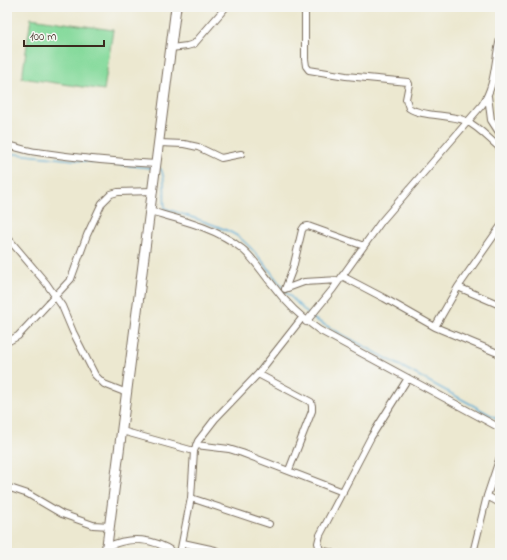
<svg xmlns="http://www.w3.org/2000/svg" width="507" height="560" font-family="'Indie Flower',sans-serif">
	<style>
		.green { fill: #86da9c; stroke: #60825d }
		.lines { fill: none; stroke-linecap: round; stroke-linejoin: round }
		.stream { stroke: #59aad4; stroke-width: 1.5 }
		.street-casing { stroke: #796c5c; stroke-width: 8 }
		.secondary-casing { stroke: #796c5c; stroke-width: 11 }
		.street { stroke: #fff; stroke-width: 6 }
		.secondary { stroke: #fff; stroke-width: 9 }
	</style>
	<rect width="100%" height="100%" fill="#f6f6f2"/>
	<filter id="ink" filterUnits="userSpaceOnUse"><feTurbulence type="fractalNoise" baseFrequency=".025" numOctaves="2"/><feDisplacementMap in="SourceGraphic" scale="8" xChannelSelector="R" yChannelSelector="G"/><feConvolveMatrix kernelMatrix="1 2 1 2 8 2 1 2 1" color-interpolation-filters="sRGB"/></filter>
	<filter id="wash" filterUnits="userSpaceOnUse"><feTurbulence type="fractalNoise" baseFrequency=".012" numOctaves="4" result="noise"/><feDisplacementMap in="SourceGraphic" scale="16" xChannelSelector="R" yChannelSelector="G"/><feGaussianBlur stdDeviation="0.9" result="paint"/><feColorMatrix in="noise" values="0 0 0 0 0 0 0 0 0 0 0 0 0 0 0 0 0 1.4 0 .05"/><feComposite in="paint" operator="in"/></filter>
	<g filter="url(#wash)">
		<rect width="100%" height="100%" fill="#ece8d0"/>
		<path class="green" d="M 31,18 L 113,30 L 104,90 L 22,78 Z"/>
		<g class="lines">
			<path class="stream" d="M 7,153 L 152,168
				M 159,169 L 161,169 C 167,182 163,195 165,208 C 183,215 227,227 240,238 C 257,252 270,271 283,288
				M 285,291 L 309,315
				M 312,318 L 500,420"/>
		</g>
	</g>
	<g filter="url(#ink)">
		<g class="lines">
			<g class="street-casing">
				<path id="street" d="M 305,7 L 305,59 L 306,66 L 309,70 L 346,76 L 408,82 L 409,84 L 406,99 L 409,108 C 422,117 450,114 466,121 C 478,126 490,140 500,148
					M 171,48 L 187,46 L 194,44 L 226,7
					M 488,96 L 491,120 L 500,134
					M 159,143 L 184,144 L 198,147 L 221,158 L 241,154
					M 7,145 C 17,147 27,151 37,152 C 76,158 116,162 156,164
					M 150,211 C 181,220 216,228 241,248 C 253,257 261,271 271,283 C 285,302 300,317 319,330 L 500,428
					M 7,237 L 46,283 L 62,306 L 73,332 L 95,375 L 104,384 L 127,393
					M 342,276 L 384,298 L 435,327 L 500,354
					M 458,287 L 500,305
					M 285,289 L 293,268 L 302,230 L 304,227 L 308,226 L 364,246
					M 285,289 L 304,282 L 339,280
					M 306,322 L 333,289 L 381,222 L 482,105 C 496,85 494,62 500,39
					M 435,327 L 458,287 L 500,227
					M 7,342 L 18,336 L 71,279 L 87,235 L 102,203 L 111,194 L 118,192 L 153,191
					M 258,374 L 311,402 L 312,406 L 312,411 L 289,470
					M 122,431 L 194,451
					M 196,445 L 229,449 L 242,453 L 343,492
					M 7,487 L 28,494 L 62,514 L 93,525 L 110,526
					M 487,496 L 500,503
					M 191,498 L 269,524
					M 183,543 L 215,550 L 221,553
					M 107,547 C 130,536 154,538 175,553
					M 320,550 L 332,553
					M 180,553 L 191,498 L 194,451 L 198,441 L 215,419 L 258,374 L 302,318
					M 318,553 L 320,550 L 318,543 L 320,535 L 371,437 L 408,378
					M 473,553 L 487,496 L 500,457"/>
			</g>
			<g class="secondary-casing">
				<path id="secondary" d="M 106,553 L 176,7"/>
			</g>
			<use href="#street" class="street"/>
			<use href="#secondary" class="secondary"/>
		</g>
	</g>
	<rect width="507" height="560" fill="none" stroke="#f6f6f2" stroke-width="24"/>
	<path d="M24 40v6h80v-6" fill="none" stroke="#3b2a1e" stroke-width="2"/>
	<text x="30" y="40" font-size="12" fill="#3b2a1e" stroke="#f6f6f2" stroke-width="3" paint-order="stroke">100 m</text>
</svg>
